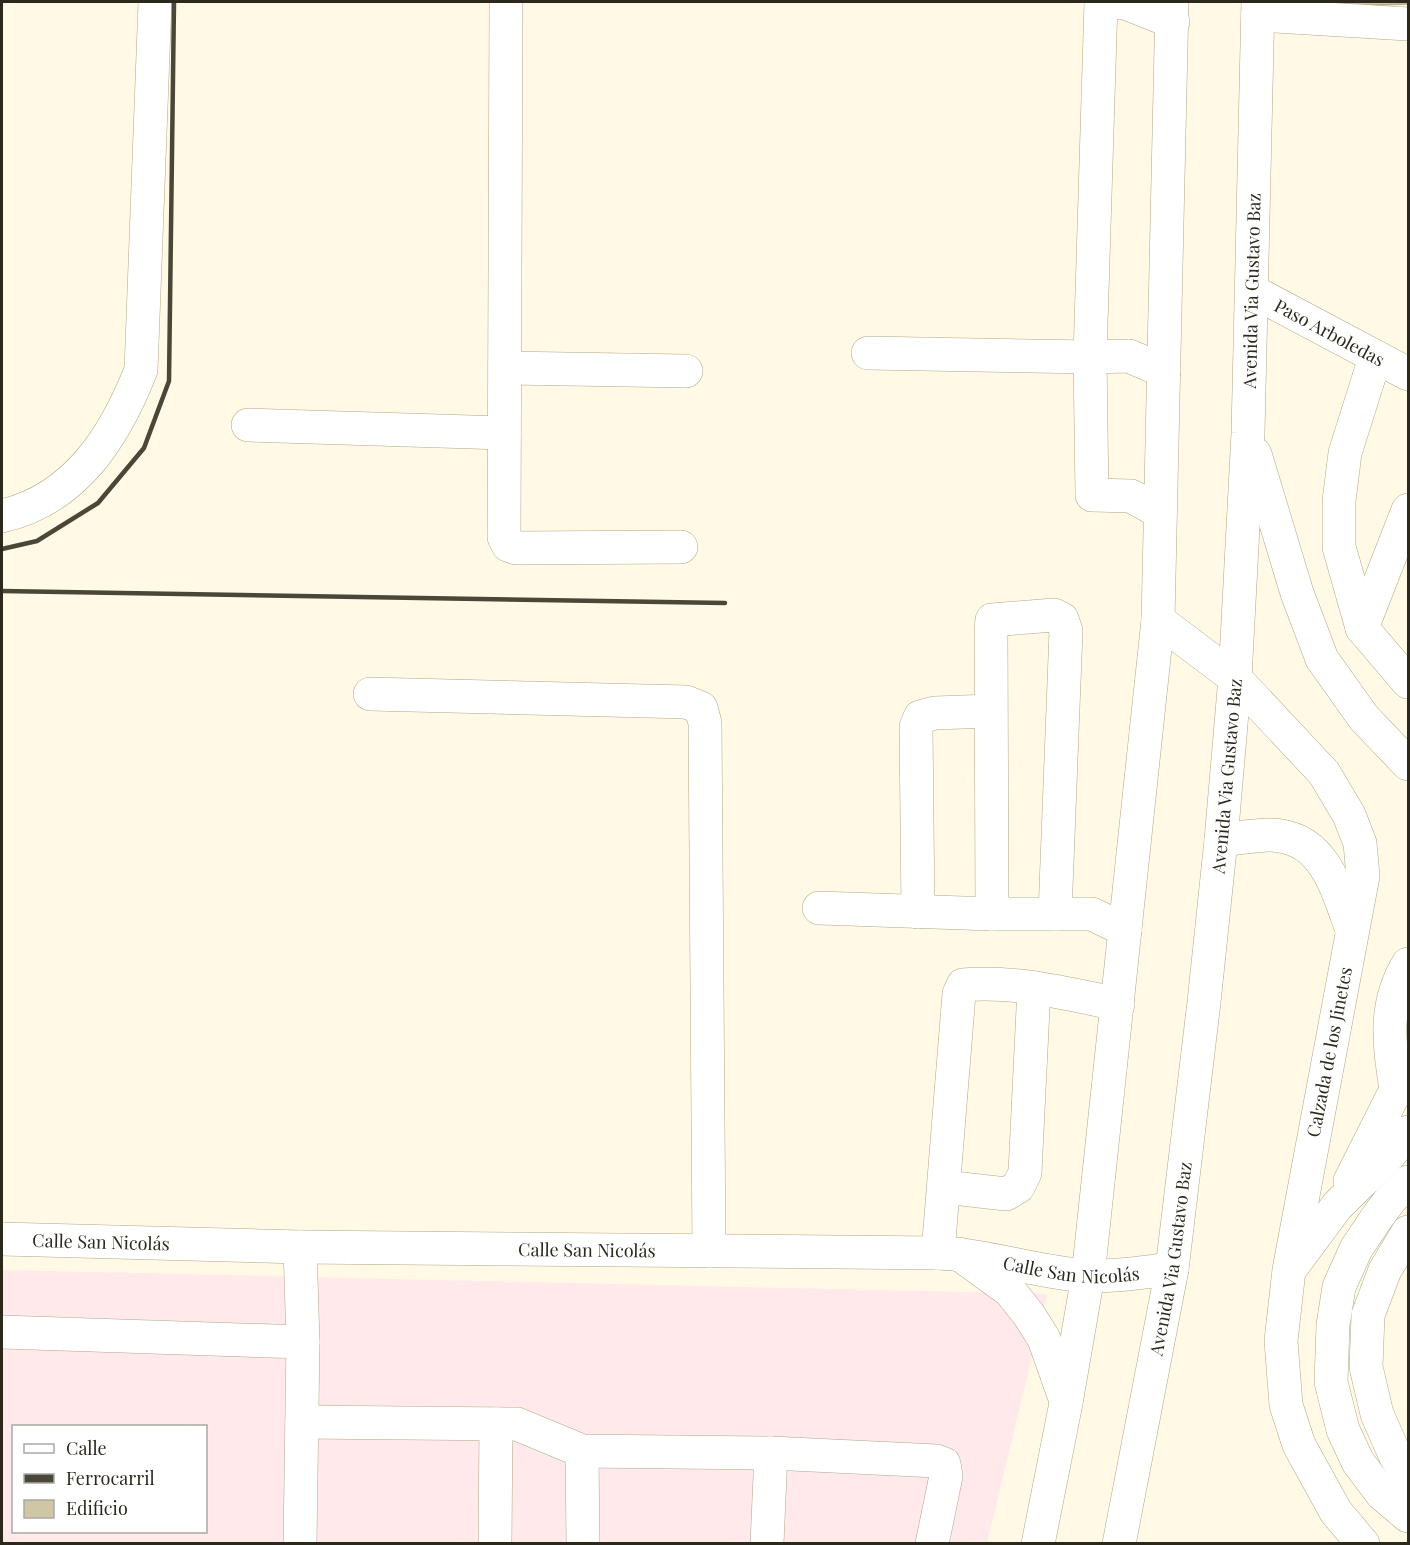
<svg xmlns="http://www.w3.org/2000/svg" width="1410" height="1545" font-family="'Playfair Display',serif">
	<style>
		.commercial { fill: #ffe9ea; fill-rule: evenodd }
		.building { fill: #cfc6a6; stroke: #b3ab8c; stroke-width: 1.5 }
		.lines { fill: none; stroke-linecap: round; stroke-linejoin: round }
		.minor-casing { stroke: #b0a888; stroke-width: 34 }
		.major-casing { stroke: #b0a888; stroke-width: 34 }
		.highway-casing { stroke: #b0a888; stroke-width: 34 }
		.minor { stroke: #fff; stroke-width: 33 }
		.major { stroke: #fff; stroke-width: 33 }
		.highway { stroke: #fff; stroke-width: 33 }
		.rail { stroke: #4a4739; stroke-width: 4.5 }
		.labels { text-anchor: middle; dominant-baseline: central; stroke-width: 6; stroke-linejoin: round; paint-order: stroke }
		.street-label { font-size: 18px; fill: #2c291c; stroke: #fff }
	</style>
	<rect width="100%" height="100%" fill="#fff9e5"/>
	<path class="commercial" d="M 2,1270 L 1047,1294 L 987,1543 L 2,1544 ZM 14,1426 L 206,1426 L 206,1532 L 14,1532 Z"/>
	<path class="building" d="M 1342,2 L 1408,2 L 1408,4 L 1342,6 Z"/>
	<g class="lines">
		<g class="minor-casing">
			<g id="minor">
				<path d="M 506,2 L 504,537 L 508,545 L 516,548 L 681,547"/>
				<path d="M 1101,2 L 1125,3 L 1173,22"/>
				<path d="M 1258,15 L 1408,24"/>
				<path id="s1" d="M 1252,291 L 1408,374"/>
				<path d="M 868,353 L 1090,357 L 1101,2"/>
				<path d="M 1375,358 L 1345,453 L 1339,501 L 1339,547 L 1362,628 L 1408,682"/>
				<path d="M 505,368 L 686,371"/>
				<path d="M 248,425 L 504,433"/>
				<path d="M 1160,512 L 1131,496 L 1092,495 L 1090,357 L 1129,356 L 1164,371"/>
				<path d="M 2,516 C 76,499 115,436 141,370 L 155,2"/>
				<path d="M 1362,628 L 1408,510"/>
				<path d="M 370,694 L 686,702 L 701,708 L 705,723 L 709,1251"/>
				<path d="M 819,908 L 992,914 L 1092,914 L 1125,930"/>
				<path d="M 918,912 L 916,727 L 920,717 L 935,713 L 990,711"/>
				<path d="M 992,914 L 991,628 L 992,620 L 1054,615 L 1062,619 L 1066,631 L 1055,914"/>
				<path d="M 1396,1089 C 1389,1044 1383,1006 1408,964"/>
				<path d="M 944,1187 L 1006,1194 L 1018,1187 L 1025,1173 L 1034,988"/>
				<path id="s2" d="M 2,1239 L 300,1247 L 938,1253 C 989,1255 1038,1273 1088,1276 C 1116,1277 1144,1272 1172,1269"/>
				<path d="M 300,1247 L 303,1342 L 300,1544"/>
				<path d="M 938,1253 L 959,994 L 963,985 C 1015,980 1068,994 1118,1004"/>
				<path d="M 2,1332 L 303,1342"/>
				<path d="M 302,1422 L 517,1424 L 582,1451 L 771,1453 L 936,1461 L 944,1464 L 946,1476 L 932,1544"/>
				<path d="M 582,1451 L 583,1544"/>
				<path d="M 495,1544 L 496,1424"/>
				<path d="M 767,1544 L 771,1453"/>
			</g>
		</g>
		<g class="major-casing">
			<g id="major">
				<path d="M 1255,454 L 1297,593 L 1322,659 L 1364,718 L 1408,764"/>
				<path d="M 1158,620 L 1235,678 L 1324,773 L 1349,815 L 1360,843 L 1363,876 L 1289,1270 L 1281,1341 L 1286,1405 L 1299,1445 L 1336,1512 L 1363,1544"/>
				<path d="M 1221,840 C 1236,838 1252,836 1267,835 C 1324,834 1336,887 1352,930"/>
				<path d="M 1350,1181 L 1408,1066"/>
				<path d="M 1408,1232 L 1385,1270 L 1368,1315 L 1366,1367 L 1377,1414 L 1395,1455 L 1408,1477"/>
				<path d="M 959,1254 L 1010,1291 L 1029,1315 L 1044,1339 L 1066,1401"/>
				<path d="M 1294,1264 L 1337,1206 L 1390,1154 L 1408,1132"/>
				<path d="M 1038,1544 L 1066,1403 L 1088,1276 L 1158,620 L 1172,2"/>
				<path id="s3" d="M 1119,1544 L 1172,1269 L 1204,1002 L 1221,840 L 1235,678 L 1248,433 L 1258,2"/>
			</g>
		</g>
		<g class="highway-casing">
			<path id="highway" d="M 1408,1182 L 1390,1200 L 1378,1216 L 1356,1249 L 1339,1287 L 1333,1325 L 1331,1382 L 1343,1430 L 1358,1462 L 1382,1494 L 1408,1516"/>
		</g>
		<use href="#minor" class="minor"/>
		<use href="#major" class="major"/>
		<use href="#highway" class="highway"/>
		<path class="rail" d="M 2,549 L 37,541 L 98,503 L 144,448 L 169,381 L 174,2
			M 2,591 L 725,603"/>
	</g>
	<g class="labels">
		<g class="street-label">
			<text stroke="none"><textPath href="#s3" startOffset="1262">Avenida Via Gustavo Baz</textPath></text>
			<text stroke="none"><textPath href="#s1" startOffset="88">Paso Arboledas</textPath></text>
			<text stroke="none"><textPath href="#s3" startOffset="776">Avenida Via Gustavo Baz</textPath></text>
			<text transform="translate(1329 1052) rotate(-79)">Calzada de los Jinetes</text>
			<text stroke="none"><textPath href="#s2" startOffset="99">Calle San Nicolás</textPath></text>
			<text stroke="none"><textPath href="#s2" startOffset="585">Calle San Nicolás</textPath></text>
			<text stroke="none"><textPath href="#s3" startOffset="290">Avenida Via Gustavo Baz</textPath></text>
			<text stroke="none"><textPath href="#s2" startOffset="1071">Calle San Nicolás</textPath></text>
		</g>
	</g>
	<rect width="1410" height="1545" fill="none" stroke="#2c291c" stroke-width="6"/>
	<rect x="12" y="1425" width="195" height="108" fill="#ffffff" stroke="#aba9a4" stroke-width="1.5"/>
	<rect x="24" y="1444" width="30" height="9" fill="#ffffff" stroke="#aba9a4" stroke-width="1.5"/>
	<text x="66" y="1455" font-size="18" fill="#2c291c">Calle</text>
	<rect x="24" y="1474" width="30" height="9" fill="#4a4739" stroke="#aba9a4" stroke-width="1.5"/>
	<text x="66" y="1485" font-size="18" fill="#2c291c">Ferrocarril</text>
	<rect x="24" y="1500" width="30" height="18" fill="#cfc6a6" stroke="#aba9a4" stroke-width="1.5"/>
	<text x="66" y="1515" font-size="18" fill="#2c291c">Edificio</text>
</svg>
